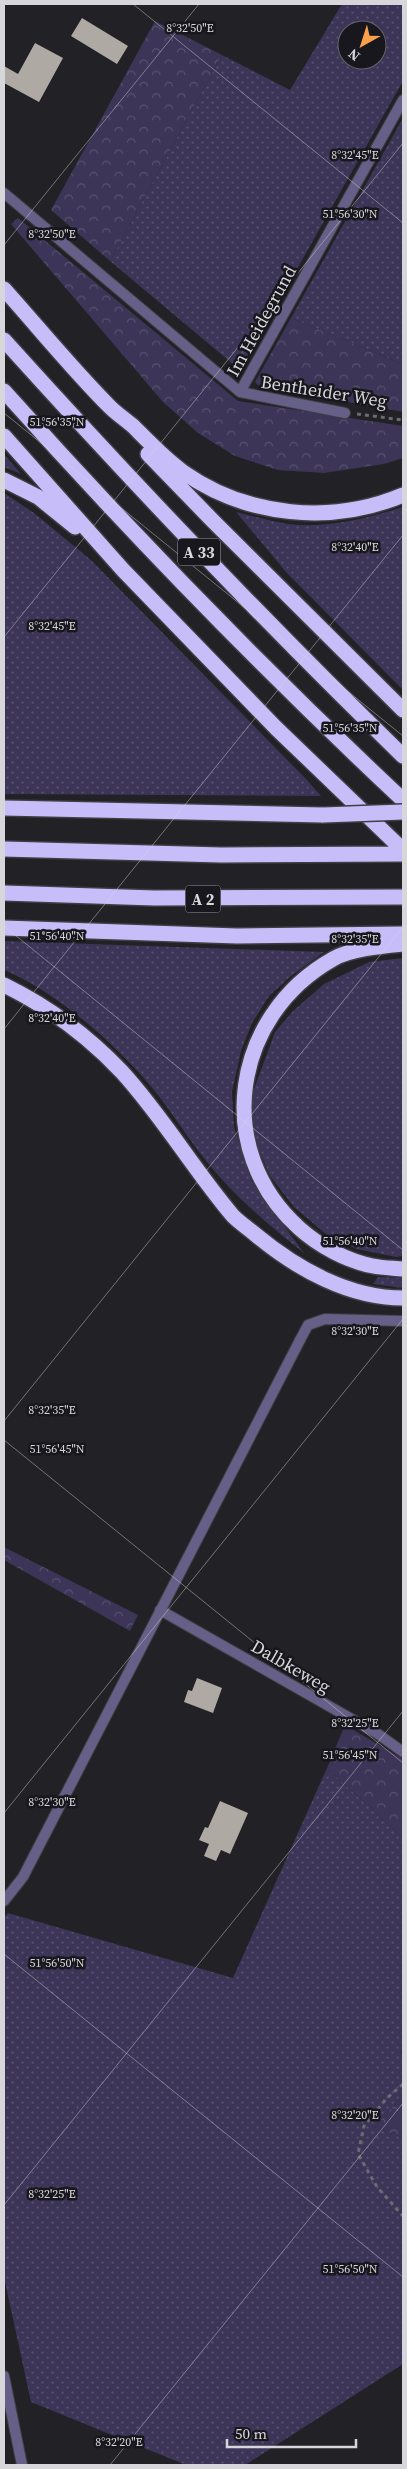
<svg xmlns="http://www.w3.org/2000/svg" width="407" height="2469" font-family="'Source Serif 4',serif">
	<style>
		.grass { fill: url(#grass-dots); fill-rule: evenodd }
		.forest { fill: url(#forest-crowns) }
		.building { fill: #afa9a3 }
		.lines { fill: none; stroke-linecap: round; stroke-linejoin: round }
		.service-casing { stroke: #3e3e43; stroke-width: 12 }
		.minor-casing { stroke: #3e3e43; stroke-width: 12 }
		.tertiary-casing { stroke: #3e3e43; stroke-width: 12 }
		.motorway-casing { stroke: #3e3e43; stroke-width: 18 }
		.path { stroke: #6c6c70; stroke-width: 3; stroke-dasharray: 4 4; stroke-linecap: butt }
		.service { stroke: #665f87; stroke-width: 10 }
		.minor { stroke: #665f87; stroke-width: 10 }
		.tertiary { stroke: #665f87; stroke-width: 10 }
		.motorway { stroke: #c7bdf9; stroke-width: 15 }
		.motorway-bridge-casing { stroke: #3e3e43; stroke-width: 18; stroke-linecap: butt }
		.motorway-bridge { stroke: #c7bdf9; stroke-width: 15 }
		.ticks { fill: none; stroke: #d7d7db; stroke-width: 1; stroke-opacity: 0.45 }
		.labels { text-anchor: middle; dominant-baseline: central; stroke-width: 5; stroke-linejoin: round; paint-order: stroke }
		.shield { fill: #18171d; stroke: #9e9da2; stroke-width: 1 }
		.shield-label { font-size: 16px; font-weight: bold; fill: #d7d7db }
		.street-label { font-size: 18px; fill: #d7d7db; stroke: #18171d }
		.ticks-label { font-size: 12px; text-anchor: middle; fill: #d7d7db; stroke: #18171d; stroke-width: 5; stroke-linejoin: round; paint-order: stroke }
	</style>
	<defs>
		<pattern id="grass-dots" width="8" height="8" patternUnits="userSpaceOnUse" patternTransform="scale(1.25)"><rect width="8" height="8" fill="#3c3557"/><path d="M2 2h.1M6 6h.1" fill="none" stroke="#57526f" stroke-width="1.8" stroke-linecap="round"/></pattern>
		<pattern id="forest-crowns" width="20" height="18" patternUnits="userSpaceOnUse" patternTransform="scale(1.25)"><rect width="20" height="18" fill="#3c3557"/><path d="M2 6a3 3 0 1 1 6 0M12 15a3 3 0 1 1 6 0" fill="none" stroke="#57526f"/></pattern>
	</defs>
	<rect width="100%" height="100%" fill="#212126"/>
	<path class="grass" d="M 342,4 L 403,4 L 403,81 L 240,370 L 110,261 L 222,55 L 290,90 ZM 347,30 L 377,30 L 377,60 L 347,60 Z
		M 403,118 L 403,364 L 291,318 Z
		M 4,454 L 21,474 L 4,467 Z
		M 4,493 L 34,513 L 91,560 L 305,778 L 321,796 L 4,794 Z
		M 403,507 L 403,690 L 286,572 L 236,512 C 253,516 271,521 289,524 C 327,529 367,518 403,507 Z
		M 4,941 L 324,952 L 291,976 L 269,996 L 252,1023 L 241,1051 L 232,1092 L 234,1127 L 252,1182 L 304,1253 C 267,1224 232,1194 203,1157 C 186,1135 171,1111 154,1090 C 117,1045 57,992 4,970 Z
		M 403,958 L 403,1256 L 396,1257 L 357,1249 L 327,1235 L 294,1207 L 270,1176 L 255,1141 L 250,1100 L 275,1032 L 293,1011 L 324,984 L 369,962 Z
		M 378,1277 L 403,1278 L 403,1288 L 373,1284 Z
		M 327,1768 L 403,1838 L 403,2049 L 401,2052 L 403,2054 L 403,2096 L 374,2127 L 403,2138 L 403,2364 L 245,2465 L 186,2465 L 31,2402 L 4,2277 L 4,1917 L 8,1913 L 233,1978 Z"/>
	<path class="forest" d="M 155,21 L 222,55 L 110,261 L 51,210 Z
		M 18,218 L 238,401 L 403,426 L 403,458 L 384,464 L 324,473 L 278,470 L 235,456 L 198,433 L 163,402 L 11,224 Z
		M 291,318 L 403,364 L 403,412 L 259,386 L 255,382 Z
		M 4,1547 L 138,1615 L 130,1631 L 4,1560 Z
		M 345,1725 L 403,1759 L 403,1838 L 327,1768 Z
		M 403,2096 L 403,2138 L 374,2127 Z"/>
	<path class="building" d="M 82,18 L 128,46 L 117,64 L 71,36 Z
		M 35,43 L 63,58 L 39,102 L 4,83 L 4,66 L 18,74 Z
		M 197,1678 L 222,1688 L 213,1713 L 184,1702 L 188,1690 L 192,1691 Z
		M 220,1801 L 248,1813 L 230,1854 L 221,1850 L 216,1861 L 204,1856 L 209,1844 L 199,1840 L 205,1827 L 208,1828 Z"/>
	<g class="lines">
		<g class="service-casing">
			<path id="service" d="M 300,1340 L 308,1325 L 325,1319 L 403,1321"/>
		</g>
		<g class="minor-casing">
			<path id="minor" d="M 4,193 L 240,392 L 345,413
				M 240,392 L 403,100
				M 160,1610 L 378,1734 L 403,1752
				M 4,1901 L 23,1877 L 300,1340"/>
		</g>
		<g class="tertiary-casing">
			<path id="tertiary" d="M 4,2376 L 22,2465"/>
		</g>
		<g class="motorway-casing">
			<path id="motorway" d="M 4,289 C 39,328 73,370 110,407 C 117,414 126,420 133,426 C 149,442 165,459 183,472 C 247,517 332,525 403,495
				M 4,340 C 133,483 265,622 403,756
				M 4,391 C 131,533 264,670 403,800
				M 4,436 L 123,570 L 276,728 L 403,850
				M 148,454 L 213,521 L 403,710
				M 4,480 L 38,497 L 75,527
				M 4,808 L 323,815
				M 4,849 L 221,855 L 403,854
				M 4,893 L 154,898 L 403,897
				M 4,928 L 237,936 L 403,934
				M 403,944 C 383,946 350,949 333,959 C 232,1016 212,1150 299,1228 C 319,1246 347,1261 373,1266 C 383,1268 393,1268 403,1269
				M 4,985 C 49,1007 88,1036 122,1072 C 163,1117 194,1170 233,1216 C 240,1223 249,1229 256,1235 C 297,1269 349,1298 403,1298"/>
		</g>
		<path class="path" d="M 357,414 L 403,420
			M 403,2084 L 386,2099 L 364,2126 L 358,2154 L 377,2187 L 403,2216"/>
		<use href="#service" class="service"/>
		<use href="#minor" class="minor"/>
		<use href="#tertiary" class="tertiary"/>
		<use href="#motorway" class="motorway"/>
		<g class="motorway-bridge-casing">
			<path id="motorway-bridge" d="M 323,815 L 403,812"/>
		</g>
		<use href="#motorway-bridge" class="motorway-bridge"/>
	</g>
	<path class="ticks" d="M 133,4 L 403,223M 4,245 L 199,4M 4,413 L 403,736M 4,637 L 403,143M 4,926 L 403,1250M 4,1029 L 403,535M 4,1421 L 403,927M 4,1440 L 403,1763M 4,1813 L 403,1319M 4,1954 L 403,2277M 4,2205 L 403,1711M 110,2465 L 403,2103"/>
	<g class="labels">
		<g class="shield">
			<rect x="178" y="538.5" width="42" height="27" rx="4"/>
			<rect x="185.5" y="885.5" width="35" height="27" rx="4"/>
		</g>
		<g class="shield-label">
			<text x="199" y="552">A 33</text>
			<text x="203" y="899">A 2</text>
		</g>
		<g class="street-label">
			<text transform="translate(261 321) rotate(-61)">Im Heidegrund</text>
			<text transform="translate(324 391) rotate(9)">Bentheider Weg</text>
			<text transform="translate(291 1666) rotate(30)">Dalbkeweg</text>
		</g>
	</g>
	<g class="ticks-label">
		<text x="190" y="32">8°32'50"E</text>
		<text x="355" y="159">8°32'45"E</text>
		<text x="350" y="218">51°56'30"N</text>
		<text x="52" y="238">8°32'50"E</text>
		<text x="57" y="426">51°56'35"N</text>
		<text x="355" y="551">8°32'40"E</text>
		<text x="52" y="630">8°32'45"E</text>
		<text x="350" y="732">51°56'35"N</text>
		<text x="57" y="940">51°56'40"N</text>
		<text x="355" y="943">8°32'35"E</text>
		<text x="52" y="1022">8°32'40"E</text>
		<text x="350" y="1245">51°56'40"N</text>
		<text x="355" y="1335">8°32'30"E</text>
		<text x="52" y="1414">8°32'35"E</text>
		<text x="57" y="1453">51°56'45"N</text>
		<text x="355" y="1727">8°32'25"E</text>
		<text x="350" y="1759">51°56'45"N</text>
		<text x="52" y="1806">8°32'30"E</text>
		<text x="57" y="1967">51°56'50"N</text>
		<text x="355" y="2119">8°32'20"E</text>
		<text x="52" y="2198">8°32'25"E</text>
		<text x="350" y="2273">51°56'50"N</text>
		<text x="119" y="2446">8°32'20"E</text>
	</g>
	<rect width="407" height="2469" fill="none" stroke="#d7d7db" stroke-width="10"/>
	<g transform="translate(362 45) rotate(219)"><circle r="24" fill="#18171d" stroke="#646469"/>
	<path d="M0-4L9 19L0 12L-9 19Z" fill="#f8a04b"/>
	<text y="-8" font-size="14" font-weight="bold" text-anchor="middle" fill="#d7d7db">N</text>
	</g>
	<path d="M227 2439v8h129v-8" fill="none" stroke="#d7d7db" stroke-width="2.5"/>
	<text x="235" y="2439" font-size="15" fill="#d7d7db" stroke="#18171d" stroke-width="4" paint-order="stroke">50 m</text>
</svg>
